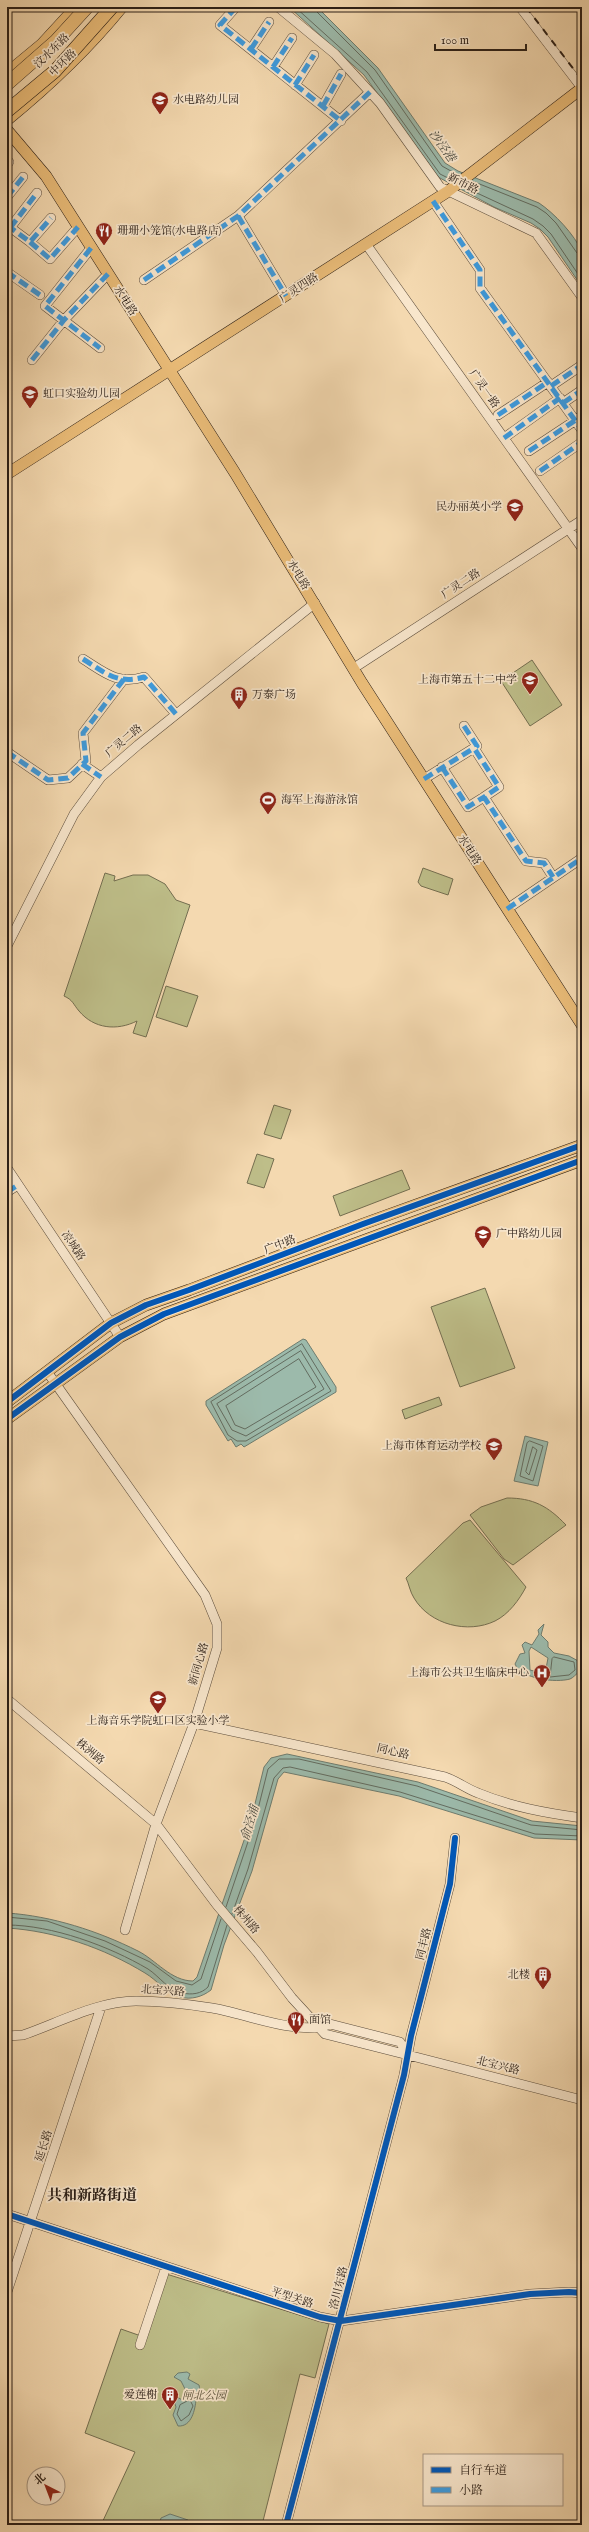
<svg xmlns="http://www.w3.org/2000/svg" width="589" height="2532" font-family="'IM FELL English','Noto Serif SC',serif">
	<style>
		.green { fill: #bebe89; stroke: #746e50 }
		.water { fill: #9cbaab; stroke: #6e7c6f; fill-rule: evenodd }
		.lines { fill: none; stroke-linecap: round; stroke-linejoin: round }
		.shore { stroke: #636c60; stroke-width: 1 }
		.minor-casing { stroke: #5c4d3c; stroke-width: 10 }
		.major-casing { stroke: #2a1e16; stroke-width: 12 }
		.minor { stroke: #f8e6cc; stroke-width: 9 }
		.major { stroke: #eabc78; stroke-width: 11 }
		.rail { stroke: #2a1e16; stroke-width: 2; stroke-dasharray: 7 7; stroke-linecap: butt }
		.highway-bridge-casing { stroke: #2a1e16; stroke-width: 14; stroke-linecap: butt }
		.highway-bridge { stroke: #eabc78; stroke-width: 13 }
		.quiet { stroke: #3d9bdf; stroke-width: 5; stroke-dasharray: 10 5; stroke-linecap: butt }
		.cycleway-casing { stroke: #f8e6cc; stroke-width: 8 }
		.cycleway { stroke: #0057b8; stroke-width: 6 }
		.labels { text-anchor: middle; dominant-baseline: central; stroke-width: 3.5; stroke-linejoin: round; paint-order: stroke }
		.street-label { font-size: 11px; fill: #2a1e16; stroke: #f8e6cc }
		.poi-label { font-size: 11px; fill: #2a1e16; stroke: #f8e6cc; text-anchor: start }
		.park-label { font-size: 11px; font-style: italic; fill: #564e38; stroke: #f8e6cc }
		.water-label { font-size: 12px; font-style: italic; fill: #4c4d43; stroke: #f8e6cc }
		.district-label { font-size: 15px; font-weight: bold; fill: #2a1e16; stroke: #f8e6cc }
	</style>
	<rect width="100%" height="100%" fill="#f4d9b0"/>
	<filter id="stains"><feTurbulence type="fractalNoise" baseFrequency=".005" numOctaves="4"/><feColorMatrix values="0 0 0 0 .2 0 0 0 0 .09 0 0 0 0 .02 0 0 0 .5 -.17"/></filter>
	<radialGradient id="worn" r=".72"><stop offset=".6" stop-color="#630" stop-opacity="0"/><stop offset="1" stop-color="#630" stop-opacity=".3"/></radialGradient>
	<path class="green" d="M 532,660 L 562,705 L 530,726 L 501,681 Z
		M 423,868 L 453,879 L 448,895 L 421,886 L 418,882 Z
		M 105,873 L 115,876 L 114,881 L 133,875 L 148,875 L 165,884 L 176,900 L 190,905 L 146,1037 L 133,1033 L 137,1021 C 117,1031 94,1029 79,1011 C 73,1004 73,1000 64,996 Z
		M 166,986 L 198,996 L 187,1027 L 156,1017 Z
		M 274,1105 L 291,1110 L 281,1139 L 264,1134 Z
		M 257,1154 L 274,1159 L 264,1188 L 247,1183 Z
		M 402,1170 L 410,1189 L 340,1216 L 333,1196 Z
		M 485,1288 L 515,1368 L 460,1387 L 431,1307 Z
		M 439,1397 L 442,1405 L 405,1419 L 402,1410 Z
		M 507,1498 C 533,1498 548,1506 566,1525 L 513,1565 L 504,1559 L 470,1515 L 481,1507 Z
		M 470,1520 L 526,1587 C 519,1600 509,1614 495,1621 C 468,1634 430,1625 414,1598 C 410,1592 409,1584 406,1578 L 463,1523 Z
		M 163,2273 L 329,2324 L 315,2378 L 300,2374 L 262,2525 L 101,2525 L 135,2452 L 85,2433 L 121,2329 L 141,2336 Z"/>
	<path class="water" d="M 289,7 L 317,7 L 378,68 L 445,163 L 458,171 L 539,203 C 554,213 575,235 582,252 C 585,261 582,277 582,287 L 548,237 L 540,229 L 531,223 L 494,207 L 438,177 L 364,75 Z
		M 303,1339 L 306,1340 L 336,1387 L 336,1392 L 244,1447 L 241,1444 L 236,1447 L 231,1439 L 228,1441 L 206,1405 L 206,1401 Z
		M 525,1436 L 548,1442 L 538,1486 L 514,1481 Z
		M 544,1624 L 541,1635 L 548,1642 L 548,1647 L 554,1653 L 569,1656 L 580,1662 L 579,1672 C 576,1674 573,1678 570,1679 C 556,1683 521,1679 515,1664 L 520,1654 L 525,1653 L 522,1645 L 525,1642 L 532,1645 L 539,1634 L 538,1630 ZM 531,1647 L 548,1658 L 545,1674 L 530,1670 L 529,1651 Z
		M 287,1754 L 418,1782 L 532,1821 L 582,1826 L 582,1840 L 534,1838 L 399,1796 L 284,1772 L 278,1779 L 252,1871 L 224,1945 L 211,1990 C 202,1997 191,2000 180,1997 C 166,1993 157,1980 145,1973 C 104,1948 55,1931 7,1928 L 7,1913 C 52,1916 98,1931 138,1951 C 156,1960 171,1981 193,1981 L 197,1977 L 251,1820 L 264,1767 L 271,1758 Z
		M 187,2372 L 190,2374 L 188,2379 L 199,2385 C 201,2392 197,2393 196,2400 C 195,2409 192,2427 178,2426 L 173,2415 L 176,2407 L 174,2401 L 170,2399 L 174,2395 L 182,2400 L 188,2395 L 181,2381 L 174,2377 L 178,2373 Z
		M 170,2514 L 188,2520 L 192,2525 L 159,2525 L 161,2518 Z"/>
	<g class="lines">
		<path class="shore" d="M 295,7 L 367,72 L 440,174 L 452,180
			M 315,7 L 316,11 L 375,70 L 442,166 L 458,175
			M 472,181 L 537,207 L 546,213 L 556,223 L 577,253 L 582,255
			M 464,187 L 533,219 L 543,226 L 551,234 L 582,280
			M 302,1344 L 331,1391 L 246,1441 L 237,1441 L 228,1435 L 211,1402 Z
			M 301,1351 L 324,1389 L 246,1436 L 232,1430 L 217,1404 Z
			M 299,1359 L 316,1387 L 245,1429 L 235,1425 L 226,1406 Z
			M 530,1441 L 543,1446 L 533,1481 L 520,1476 L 527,1443 Z
			M 533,1447 L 537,1450 L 529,1475 L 526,1472 Z
			M 554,1657 L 574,1662 L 575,1670 L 569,1675 L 550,1677 L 552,1659 Z
			M 226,1907 L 255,1821 L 268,1769 L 279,1759 L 299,1759 L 417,1786 L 531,1825 L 582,1830
			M 232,1914 L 248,1869 L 274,1778 L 283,1768 L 290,1767 L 400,1792 L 535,1834 L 582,1836
			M 7,1917 L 47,1921 L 105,1941 L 150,1962 L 176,1981 L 192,1985 L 201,1979 L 221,1919
			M 7,1925 C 52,1925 109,1946 148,1969 C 159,1976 169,1991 182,1993 C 192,1995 201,1994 208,1987 L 227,1925
			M 190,2400 L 193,2406 L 189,2415 L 181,2421 L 177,2414 L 180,2405 Z"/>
		<g class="minor-casing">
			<path id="minor" d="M 236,7 L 220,25 L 341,121
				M 278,7 L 335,54 L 380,103 L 440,187 L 536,233 L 582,297
				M 520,7 L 582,88
				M 251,49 L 269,22
				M 273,67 L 292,38
				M 295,85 L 314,55
				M 323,106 L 341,74
				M 7,163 L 9,162
				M 7,197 L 23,177
				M 433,201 L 480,270 L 480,288 L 582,430
				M 238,216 L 286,296
				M 7,225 L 30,242 L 51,218
				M 10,228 L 37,193
				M 30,242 L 50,259 L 78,227
				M 366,244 L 582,548
				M 91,248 L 45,306 L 100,348
				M 7,272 L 40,295
				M 144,280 L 238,216 L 370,92
				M 7,333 L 7,335
				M 32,360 L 64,320 L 108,274
				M 551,386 L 582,365
				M 563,403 L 582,390
				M 498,415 L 548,382
				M 504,438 L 560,398
				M 529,451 L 582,416
				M 540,471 L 582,442
				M 83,659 C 104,672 117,685 144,677 L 176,714
				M 354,668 L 582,520
				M 464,726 L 477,746 L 474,748 L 499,787 L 484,797 L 526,861 L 544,863 L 553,877
				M 7,752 L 48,780 L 68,778 L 86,761 L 83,733 L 124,679
				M 82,764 L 101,777
				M 442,767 L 468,807 L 484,797
				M 424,779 L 474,748
				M 507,909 L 582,858
				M 7,946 L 74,814 L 101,777 L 138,745 L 315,603
				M 7,1168 L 120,1337
				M 7,1192 L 18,1185
				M 48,1373 L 205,1595 L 217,1624 L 217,1648 L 194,1723 L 156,1824 L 125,1930
				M 7,1699 L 156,1824 L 217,1905 L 257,1952 L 292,1998 L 325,2034 L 408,2055
				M 194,1723 L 445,1777 C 457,1781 467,1789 478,1793 C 512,1807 546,1813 582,1818
				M 7,2036 L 23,2035 C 58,2023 98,2001 136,2001 C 161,2001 187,2004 212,2008 C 244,2013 300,2037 330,2024 L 400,2042 L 408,2055 L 582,2100
				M 7,2214 L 320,2317 L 341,2321 L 530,2294 L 569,2292 L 582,2293
				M 7,2292 L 101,2007
				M 140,2345 L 166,2267
				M 286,2525 L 404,2075 L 411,2036 L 450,1884 L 455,1838"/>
		</g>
		<g class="major-casing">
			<path id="major" d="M 7,73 L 42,44 L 76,7
				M 7,120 C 50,85 87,50 122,7
				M 7,130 L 46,176 L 235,473 L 362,683 L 582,1025
				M 7,474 L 447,192 L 582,88
				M 7,1402 L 111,1323 L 146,1305 L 189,1290 L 363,1224 L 582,1145
				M 7,1419 L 120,1337 L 164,1314 L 582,1160"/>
		</g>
		<use href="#minor" class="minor"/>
		<use href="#major" class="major"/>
		<path class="rail" d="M 526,7 L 582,80"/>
		<g class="highway-bridge-casing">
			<path id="highway-bridge" d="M 7,84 L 56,41 L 87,7
				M 7,111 L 55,71 L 112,7"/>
		</g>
		<use href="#highway-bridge" class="highway-bridge"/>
		<path class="quiet" d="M 236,7 L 220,25 L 341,121
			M 251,49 L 269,22
			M 273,67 L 292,38
			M 295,85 L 314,55
			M 323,106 L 341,74
			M 7,163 L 9,162
			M 7,197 L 23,177
			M 433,201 L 480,270 L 480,288 L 582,430
			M 238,216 L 286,296
			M 7,225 L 30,242 L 51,218
			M 10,228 L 37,193
			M 30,242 L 50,259 L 78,227
			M 91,248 L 45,306 L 100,348
			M 7,272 L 40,295
			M 144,280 L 238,216 L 370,92
			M 7,333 L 7,335
			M 32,360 L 64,320 L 108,274
			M 551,386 L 582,365
			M 563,403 L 582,390
			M 498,415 L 548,382
			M 504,438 L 560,398
			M 529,451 L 582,416
			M 540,471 L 582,442
			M 83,659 C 104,672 117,685 144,677 L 176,714
			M 464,726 L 477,746 L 474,748 L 499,787 L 484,797 L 526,861 L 544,863 L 553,877
			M 7,752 L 48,780 L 68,778 L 86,761 L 83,733 L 124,679
			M 82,764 L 101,777
			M 442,767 L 468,807 L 484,797
			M 424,779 L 474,748
			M 507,909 L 582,858
			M 7,1192 L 18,1185"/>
		<g class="cycleway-casing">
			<path id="cycleway" d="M 7,1402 L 111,1323 L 146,1305 L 189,1290 L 363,1224 L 582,1145
				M 7,1419 L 120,1337 L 164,1314 L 582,1160
				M 7,2214 L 320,2317 L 341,2321 L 530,2294 L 569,2292 L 582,2293
				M 286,2525 L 404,2075 L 411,2036 L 450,1884 L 455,1838"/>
		</g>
		<use href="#cycleway" class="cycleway"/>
	</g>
	<defs>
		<g id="school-pin" transform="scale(0.9)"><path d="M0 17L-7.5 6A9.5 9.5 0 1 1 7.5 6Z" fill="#8f2418" stroke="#f8e6cc"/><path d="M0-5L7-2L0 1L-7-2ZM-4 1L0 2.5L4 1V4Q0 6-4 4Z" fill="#fff"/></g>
		<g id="restaurant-pin" transform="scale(0.9)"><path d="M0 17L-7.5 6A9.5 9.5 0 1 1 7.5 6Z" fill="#8f2418" stroke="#f8e6cc"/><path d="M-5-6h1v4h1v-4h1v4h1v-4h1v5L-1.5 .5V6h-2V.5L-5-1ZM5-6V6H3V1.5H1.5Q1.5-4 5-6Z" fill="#fff"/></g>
		<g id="building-pin" transform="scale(0.9)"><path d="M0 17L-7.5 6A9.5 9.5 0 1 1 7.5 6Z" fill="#8f2418" stroke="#f8e6cc"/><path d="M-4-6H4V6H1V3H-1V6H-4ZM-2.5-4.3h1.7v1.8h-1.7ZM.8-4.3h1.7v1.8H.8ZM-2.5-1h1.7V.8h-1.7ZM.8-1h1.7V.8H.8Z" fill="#fff"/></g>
		<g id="stadium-pin" transform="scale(0.9)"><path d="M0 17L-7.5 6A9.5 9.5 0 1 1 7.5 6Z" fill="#8f2418" stroke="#f8e6cc"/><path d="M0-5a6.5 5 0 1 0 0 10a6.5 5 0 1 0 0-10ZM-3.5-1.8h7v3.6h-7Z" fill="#fff"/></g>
		<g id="hospital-pin" transform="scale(0.9)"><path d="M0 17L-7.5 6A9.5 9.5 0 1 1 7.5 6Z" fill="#8f2418" stroke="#f8e6cc"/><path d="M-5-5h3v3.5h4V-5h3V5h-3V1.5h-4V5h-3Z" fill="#fff"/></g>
	</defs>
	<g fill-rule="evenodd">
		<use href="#school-pin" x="160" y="100"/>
		<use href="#restaurant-pin" x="104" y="231"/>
		<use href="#school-pin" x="30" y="394"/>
		<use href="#school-pin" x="515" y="507"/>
		<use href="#school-pin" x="530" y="680"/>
		<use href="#building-pin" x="239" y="695"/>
		<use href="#stadium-pin" x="268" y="800"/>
		<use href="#school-pin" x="483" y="1234"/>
		<use href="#school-pin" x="494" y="1446"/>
		<use href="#hospital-pin" x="542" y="1673"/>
		<use href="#school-pin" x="158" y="1699"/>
		<use href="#building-pin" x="543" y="1975"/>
		<use href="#restaurant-pin" x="296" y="2020"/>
		<use href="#building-pin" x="170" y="2395"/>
	</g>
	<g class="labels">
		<g class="street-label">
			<text transform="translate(52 51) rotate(-44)">汶水东路</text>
			<text transform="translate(63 63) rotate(-45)">中环路</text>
			<text transform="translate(463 184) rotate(27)">新市路</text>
			<text transform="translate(299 288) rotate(-33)">广灵四路</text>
			<text transform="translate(125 301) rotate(57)">水电路</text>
			<text transform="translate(484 389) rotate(55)">广灵一路</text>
			<text transform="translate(298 575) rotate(59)">水电路</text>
			<text transform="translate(461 584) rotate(-33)">广灵二路</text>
			<text transform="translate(124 741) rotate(-40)">广灵二路</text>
			<text transform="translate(469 850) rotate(57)">水电路</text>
			<text transform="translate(280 1245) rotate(-21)">广中路</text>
			<text transform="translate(73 1246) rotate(56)">凉城路</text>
			<text transform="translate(199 1664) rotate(-74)">新同心路</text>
			<text transform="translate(90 1752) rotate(40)">株洲路</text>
			<text transform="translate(393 1752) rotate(13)">同心路</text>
			<text transform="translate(246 1920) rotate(49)">株州路</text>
			<text transform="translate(424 1944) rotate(-76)">同丰路</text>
			<text transform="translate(163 1991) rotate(4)">北宝兴路</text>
			<text transform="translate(498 2066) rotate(14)">北宝兴路</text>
			<text transform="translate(44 2146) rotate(-72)">延长路</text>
			<text transform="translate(339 2288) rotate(-76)">洛川东路</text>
			<text transform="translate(292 2298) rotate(18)">平型关路</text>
		</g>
		<g class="poi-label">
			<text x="173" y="100">水电路幼儿园</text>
			<text x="117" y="231">珊珊小笼馆(水电路店)</text>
			<text x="43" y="394">虹口实验幼儿园</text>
			<text x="502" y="507" text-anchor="end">民办丽英小学</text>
			<text x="517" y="680" text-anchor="end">上海市第五十二中学</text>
			<text x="252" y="695">万泰广场</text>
			<text x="281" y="800">海军上海游泳馆</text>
			<text x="496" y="1234">广中路幼儿园</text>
			<text x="481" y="1446" text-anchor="end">上海市体育运动学校</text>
			<text x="529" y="1673" text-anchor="end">上海市公共卫生临床中心</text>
			<text x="158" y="1721" text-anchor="middle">上海音乐学院虹口区实验小学</text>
			<text x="530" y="1975" text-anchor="end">北楼</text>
			<text x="309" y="2020">面馆</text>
			<text x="157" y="2395" text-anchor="end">爱莲榭</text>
		</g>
		<g class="park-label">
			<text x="204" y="2396">闸北公园</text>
		</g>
		<g class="water-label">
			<text transform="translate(442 146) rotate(54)">沙泾港</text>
			<text transform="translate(250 1823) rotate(-73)">俞泾浦</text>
		</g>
		<g class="district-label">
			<text x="92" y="2195">共和新路街道</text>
		</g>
	</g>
	<rect width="589" height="2532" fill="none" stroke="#f4d9b0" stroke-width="24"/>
	<rect x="8" y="8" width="573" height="2516" fill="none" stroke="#2a1e16" stroke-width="2"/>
	<rect x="12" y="12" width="565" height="2508" fill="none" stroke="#2a1e16"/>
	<rect x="423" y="2454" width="140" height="52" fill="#f8e6cc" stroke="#a69683"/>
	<rect x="431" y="2467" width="20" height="6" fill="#0057b8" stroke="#a69683"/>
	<text x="459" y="2474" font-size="12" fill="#2a1e16">自行车道</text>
	<rect x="431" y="2487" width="20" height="6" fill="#3d9bdf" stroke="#a69683"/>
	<text x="459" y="2494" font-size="12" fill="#2a1e16">小路</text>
	<g transform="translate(46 2486) rotate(318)"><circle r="19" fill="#f8e6cc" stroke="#a69683"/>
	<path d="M0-3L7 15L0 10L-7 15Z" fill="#8f2418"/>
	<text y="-6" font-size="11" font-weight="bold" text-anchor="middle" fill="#2a1e16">北</text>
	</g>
	<path d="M435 44v6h91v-6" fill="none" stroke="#2a1e16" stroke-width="2"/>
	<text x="441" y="44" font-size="12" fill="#2a1e16" stroke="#f8e6cc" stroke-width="3" paint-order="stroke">100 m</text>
	<rect width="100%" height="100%" filter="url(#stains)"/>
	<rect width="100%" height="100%" fill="url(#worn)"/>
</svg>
